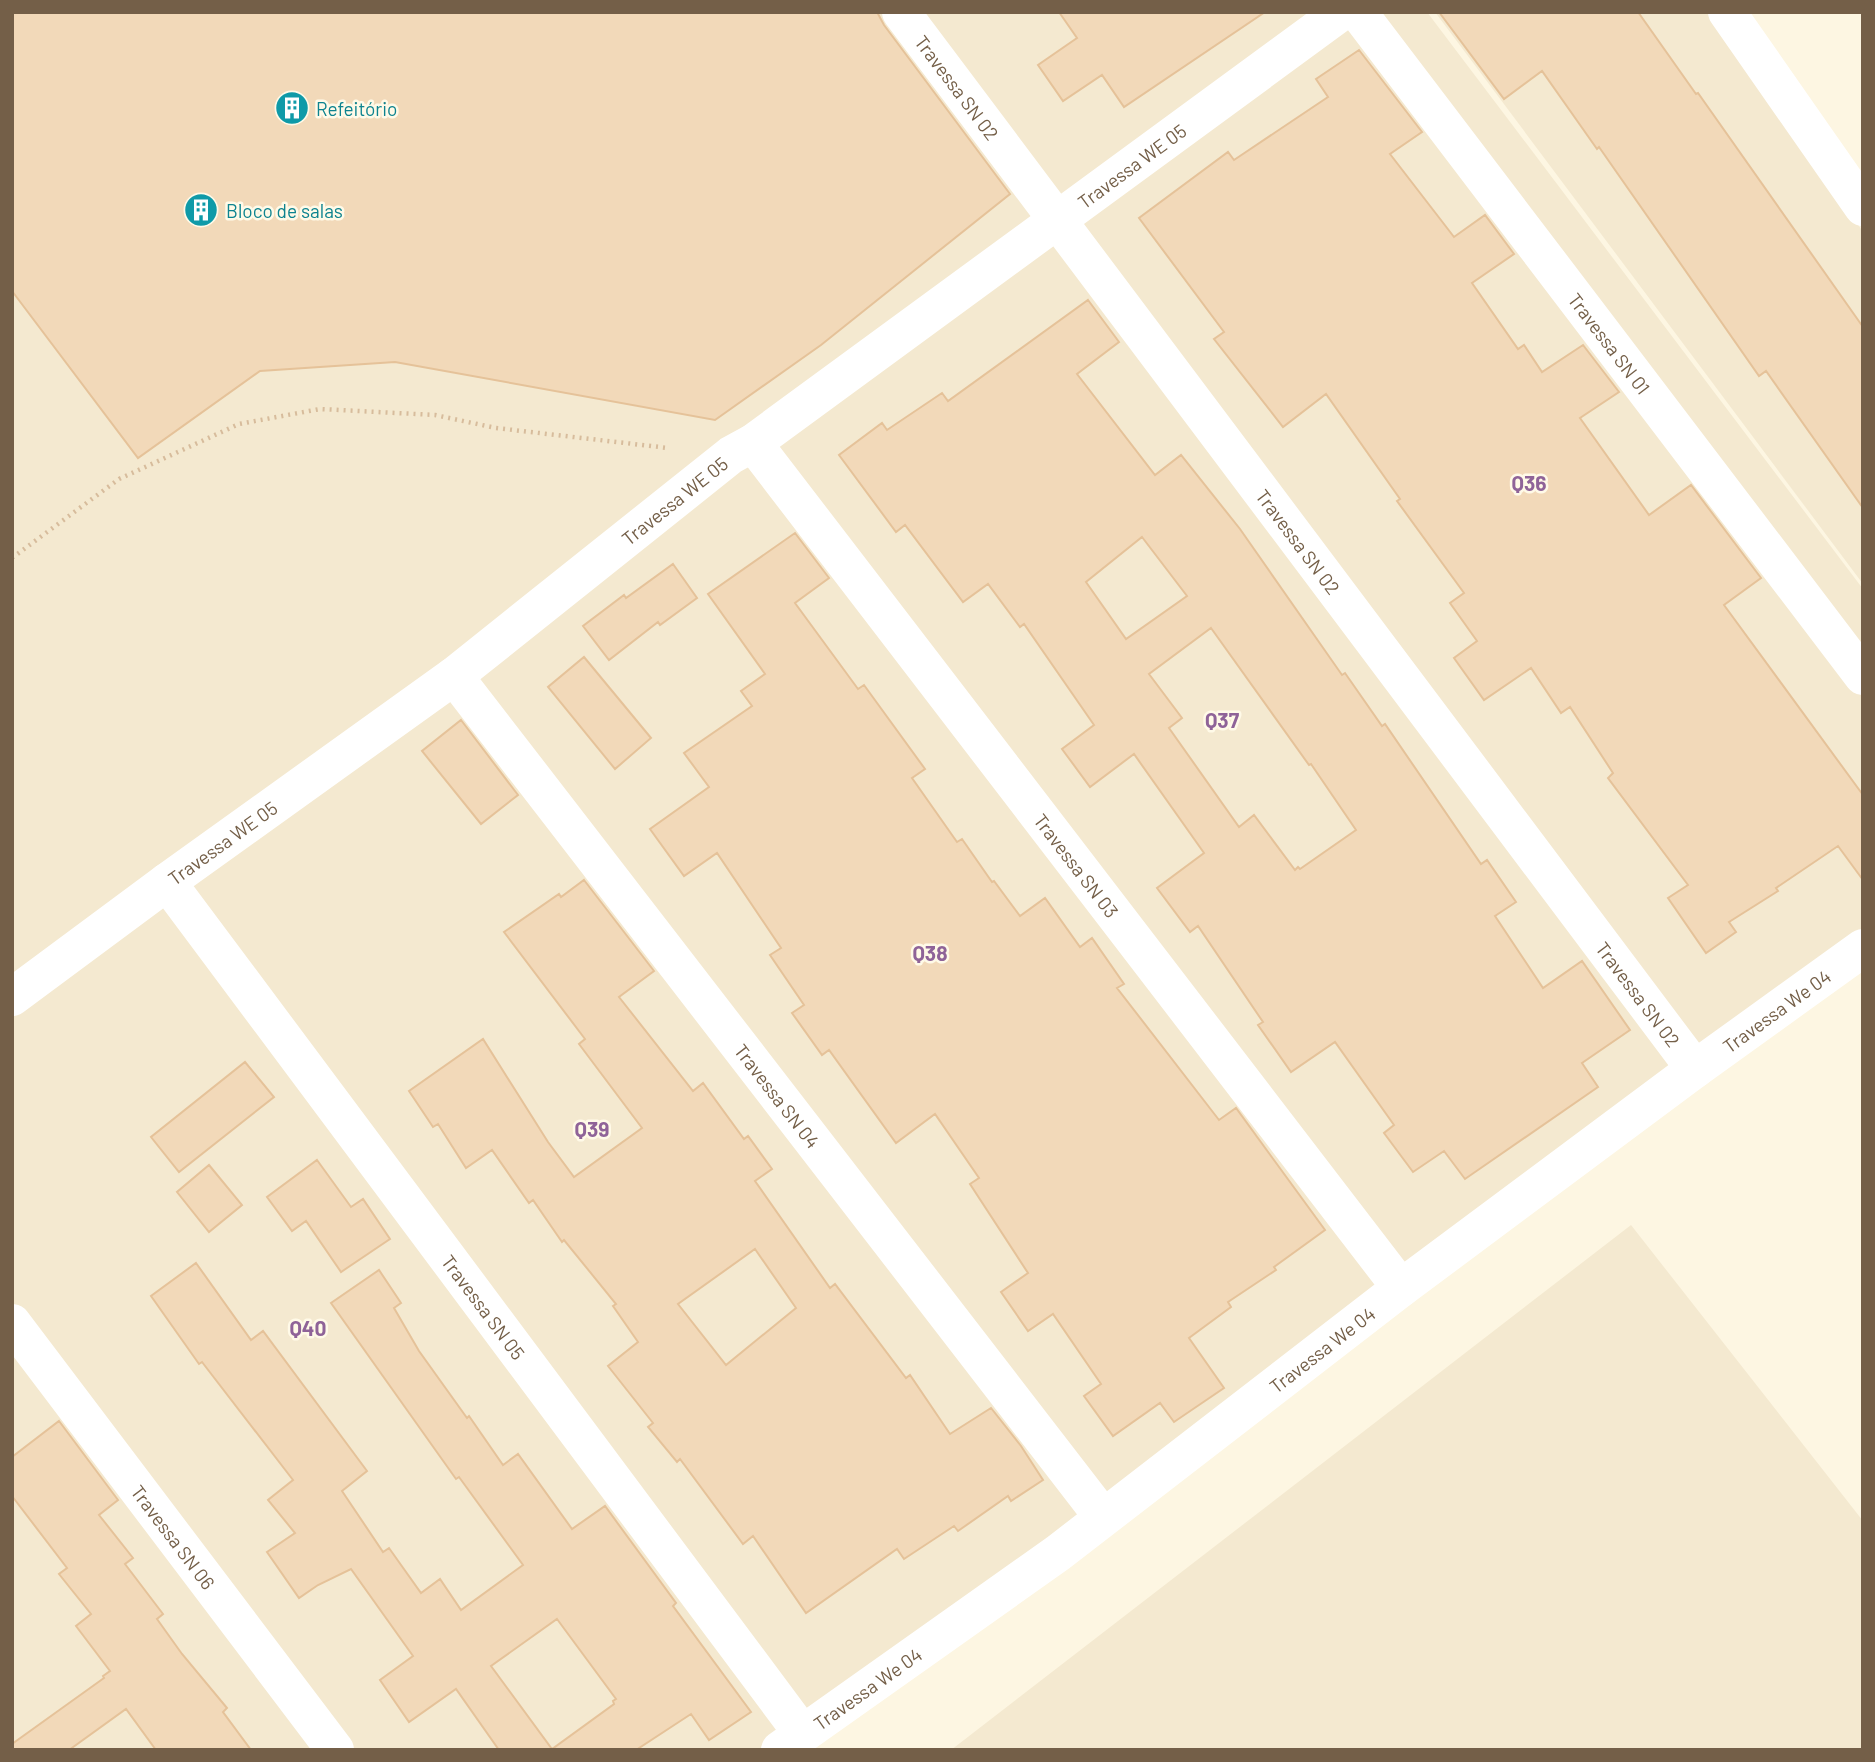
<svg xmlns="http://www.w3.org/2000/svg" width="1875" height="1762" font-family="Barlow,sans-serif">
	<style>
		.residential { fill: #f4e9d0 }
		.building { fill: #f2d9b9; stroke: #e5c299; stroke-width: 2; fill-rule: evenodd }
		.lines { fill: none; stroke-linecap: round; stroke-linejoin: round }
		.path { stroke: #d7bc9c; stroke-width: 4.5; stroke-dasharray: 2 5; stroke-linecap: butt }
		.minor { stroke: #fff; stroke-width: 38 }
		.labels { text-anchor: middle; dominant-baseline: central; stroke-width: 5; stroke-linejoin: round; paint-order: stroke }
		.street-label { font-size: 19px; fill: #745f48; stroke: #fffae8 }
		.culture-label { font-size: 19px; fill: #0d838f; stroke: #fffae8; text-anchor: start }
		.neighbourhood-label { font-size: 21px; font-weight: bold; fill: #8f6398; stroke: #fffae8 }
	</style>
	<rect width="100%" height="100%" fill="#fdf6e2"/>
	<path class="residential" d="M 12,12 L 1427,12 L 1863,589 L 1863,964 L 799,1750 L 12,1750 Z
		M 1435,12 L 1716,12 L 1863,232 L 1863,584 Z
		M 1631,1225 L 1863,1521 L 1863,1750 L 951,1750 Z"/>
	<path class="building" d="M 12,12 L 877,12 L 884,25 L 1010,194 L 821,345 L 715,420 L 395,362 L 260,371 L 138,458 L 12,291 Z
		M 1059,12 L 1265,12 L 1124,107 L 1102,75 L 1063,101 L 1038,65 L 1077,38 Z
		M 1439,12 L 1638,12 L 1696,94 L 1698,93 L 1863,327 L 1863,508 L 1766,371 L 1759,376 L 1599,147 L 1597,149 L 1542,71 L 1504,99 Z
		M 1359,50 L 1422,132 L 1390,154 L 1454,237 L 1485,215 L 1514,254 L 1472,283 L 1518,349 L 1524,345 L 1542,372 L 1583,345 L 1619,392 L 1580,418 L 1649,515 L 1691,485 L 1761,578 L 1724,605 L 1863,795 L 1863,880 L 1838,846 L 1776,888 L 1778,891 L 1729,922 L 1736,932 L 1706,953 L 1668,898 L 1688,885 L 1608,778 L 1613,773 L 1570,707 L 1561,713 L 1531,668 L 1484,700 L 1454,658 L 1477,641 L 1450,603 L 1464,593 L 1397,501 L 1400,499 L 1326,394 L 1283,427 L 1214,339 L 1224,332 L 1139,218 L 1228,152 L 1234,160 L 1328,97 L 1316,79 Z
		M 1088,300 L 1119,342 L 1077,374 L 1155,475 L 1181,455 L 1240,529 L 1342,675 L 1345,673 L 1382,726 L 1385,724 L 1481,864 L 1487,860 L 1516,902 L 1495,916 L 1543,988 L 1582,961 L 1630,1030 L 1582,1063 L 1598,1087 L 1465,1179 L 1444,1151 L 1413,1172 L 1384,1133 L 1394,1125 L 1335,1042 L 1291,1072 L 1258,1025 L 1263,1022 L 1198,926 L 1190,932 L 1157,888 L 1204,853 L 1134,754 L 1090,787 L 1062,749 L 1094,725 L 1024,624 L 1020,627 L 988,584 L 963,602 L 905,525 L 896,532 L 839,455 L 882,423 L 887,430 L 942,393 L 948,401 ZM 1142,537 L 1187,596 L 1126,639 L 1086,582 ZM 1211,628 L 1309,765 L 1311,764 L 1356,830 L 1300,869 L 1298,867 L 1295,870 L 1254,815 L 1239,827 L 1169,728 L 1182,718 L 1149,674 Z
		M 795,533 L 829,578 L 795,603 L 858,689 L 864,685 L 925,769 L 912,778 L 957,842 L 962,839 L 992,882 L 994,881 L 1020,916 L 1045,898 L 1080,947 L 1092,938 L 1124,984 L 1117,988 L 1219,1120 L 1236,1108 L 1325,1230 L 1274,1267 L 1276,1270 L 1228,1302 L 1231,1307 L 1189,1338 L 1224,1388 L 1174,1422 L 1160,1403 L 1113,1436 L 1084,1396 L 1101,1384 L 1053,1314 L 1028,1331 L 1001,1292 L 1028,1273 L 970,1184 L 979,1178 L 935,1114 L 896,1143 L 829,1050 L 822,1055 L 792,1013 L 804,1005 L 770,955 L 781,948 L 717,853 L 684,876 L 650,829 L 709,787 L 684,753 L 752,706 L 741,691 L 765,674 L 708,594 Z
		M 673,564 L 697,598 L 660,625 L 658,622 L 609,660 L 583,626 L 624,595 L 626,598 Z
		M 584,657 L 651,738 L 615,769 L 548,687 Z
		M 461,720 L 518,795 L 481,824 L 422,751 Z
		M 584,880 L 654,971 L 619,997 L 693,1091 L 703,1083 L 744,1139 L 748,1136 L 772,1169 L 755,1181 L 830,1288 L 835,1284 L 906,1378 L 910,1375 L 950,1434 L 991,1408 L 1021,1446 L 1043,1480 L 1011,1501 L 1008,1496 L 958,1531 L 954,1526 L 904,1559 L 897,1549 L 806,1613 L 753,1536 L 743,1544 L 680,1459 L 677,1462 L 648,1427 L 653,1423 L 608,1366 L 638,1342 L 613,1306 L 616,1304 L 564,1240 L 562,1242 L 533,1200 L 529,1203 L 492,1150 L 466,1168 L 438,1124 L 433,1127 L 409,1091 L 483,1039 L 548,1142 L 574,1177 L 642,1128 L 579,1044 L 585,1039 L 504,932 L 559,894 L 561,897 ZM 755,1249 L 796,1308 L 726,1365 L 678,1304 Z
		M 245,1062 L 274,1097 L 179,1172 L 151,1137 Z
		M 317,1160 L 351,1207 L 363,1199 L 390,1239 L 341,1272 L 306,1221 L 292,1231 L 267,1197 Z
		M 209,1165 L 242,1205 L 209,1232 L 177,1192 Z
		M 196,1263 L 251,1340 L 263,1331 L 367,1471 L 342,1491 L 383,1552 L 389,1548 L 421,1593 L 440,1579 L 461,1610 L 523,1565 L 459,1477 L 456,1479 L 331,1303 L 379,1270 L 401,1303 L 394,1308 L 419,1351 L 467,1418 L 469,1416 L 503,1465 L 518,1454 L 572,1529 L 605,1506 L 676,1603 L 673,1606 L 751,1712 L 709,1740 L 691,1714 L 636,1750 L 499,1750 L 456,1689 L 409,1722 L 380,1680 L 413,1656 L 351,1569 L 318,1585 L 299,1598 L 267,1552 L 295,1533 L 268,1500 L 293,1480 L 202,1362 L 199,1364 L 151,1296 ZM 557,1619 L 616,1699 L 613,1701 L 614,1704 L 552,1749 L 491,1666 Z
		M 59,1421 L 118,1500 L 99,1515 L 133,1558 L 125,1564 L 163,1614 L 157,1619 L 182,1654 L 227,1708 L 223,1712 L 251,1750 L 156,1750 L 126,1709 L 69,1750 L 12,1750 L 12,1744 L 104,1678 L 103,1676 L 110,1671 L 76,1626 L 91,1614 L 59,1574 L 67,1568 L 12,1496 L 12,1457 Z"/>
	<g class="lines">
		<path class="path" d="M 12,558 L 119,479 L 239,424 L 320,409 L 435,415 L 496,428 L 668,448"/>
		<g class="minor">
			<path id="s1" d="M 901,12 L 1695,1069"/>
			<path id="s2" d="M 1358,12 L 1863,676"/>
			<path d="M 1727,12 L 1863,207"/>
			<path id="s3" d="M 753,443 L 1401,1288"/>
			<path id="s4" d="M 454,676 L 1103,1517"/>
			<path id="s5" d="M 167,882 L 802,1733"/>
			<path id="s6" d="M 12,997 L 167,882 L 454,676 L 731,455 L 753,443 L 1341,12"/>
			<path id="s7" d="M 12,1323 L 335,1750"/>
			<path id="s8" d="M 780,1750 L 1058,1553 L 1401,1288 L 1695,1069 L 1863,948"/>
		</g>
	</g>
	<defs>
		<g id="building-disc" transform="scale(1.75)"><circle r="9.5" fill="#0f9aa8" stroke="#fffae8"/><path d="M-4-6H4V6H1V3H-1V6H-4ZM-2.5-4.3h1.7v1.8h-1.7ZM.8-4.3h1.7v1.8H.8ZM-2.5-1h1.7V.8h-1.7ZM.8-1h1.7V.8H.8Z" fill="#fff"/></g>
	</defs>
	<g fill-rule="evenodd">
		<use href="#building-disc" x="292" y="108"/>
		<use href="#building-disc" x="201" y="210"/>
	</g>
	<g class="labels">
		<g class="street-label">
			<text stroke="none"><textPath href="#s1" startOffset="94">Travessa SN 02</textPath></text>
			<text stroke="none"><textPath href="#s6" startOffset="1395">Travessa WE 05</textPath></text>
			<text stroke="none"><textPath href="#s2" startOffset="416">Travessa SN 01</textPath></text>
			<text stroke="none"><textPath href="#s6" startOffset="828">Travessa WE 05</textPath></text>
			<text stroke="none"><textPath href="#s1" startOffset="662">Travessa SN 02</textPath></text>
			<text stroke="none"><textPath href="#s6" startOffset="261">Travessa WE 05</textPath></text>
			<text stroke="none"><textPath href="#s3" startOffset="532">Travessa SN 03</textPath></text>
			<text stroke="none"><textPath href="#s1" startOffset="1228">Travessa SN 02</textPath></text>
			<text stroke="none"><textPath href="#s8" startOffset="1241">Travessa We 04</textPath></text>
			<text stroke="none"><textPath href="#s4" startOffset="530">Travessa SN 04</textPath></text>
			<text stroke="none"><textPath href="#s5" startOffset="530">Travessa SN 05</textPath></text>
			<text stroke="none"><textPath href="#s8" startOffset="674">Travessa We 04</textPath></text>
			<text stroke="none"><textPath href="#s7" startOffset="268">Travessa SN 06</textPath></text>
			<text stroke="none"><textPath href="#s8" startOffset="107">Travessa We 04</textPath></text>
		</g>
		<g class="culture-label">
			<text x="316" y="108">Refeitório</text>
			<text x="226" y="210">Bloco de salas</text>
		</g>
		<g class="neighbourhood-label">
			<text x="1529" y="482">Q36</text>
			<text x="1222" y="719">Q37</text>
			<text x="930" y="952">Q38</text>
			<text x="592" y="1128">Q39</text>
			<text x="308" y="1327">Q40</text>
		</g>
	</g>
	<rect width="1875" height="1762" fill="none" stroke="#745f48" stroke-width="28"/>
</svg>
